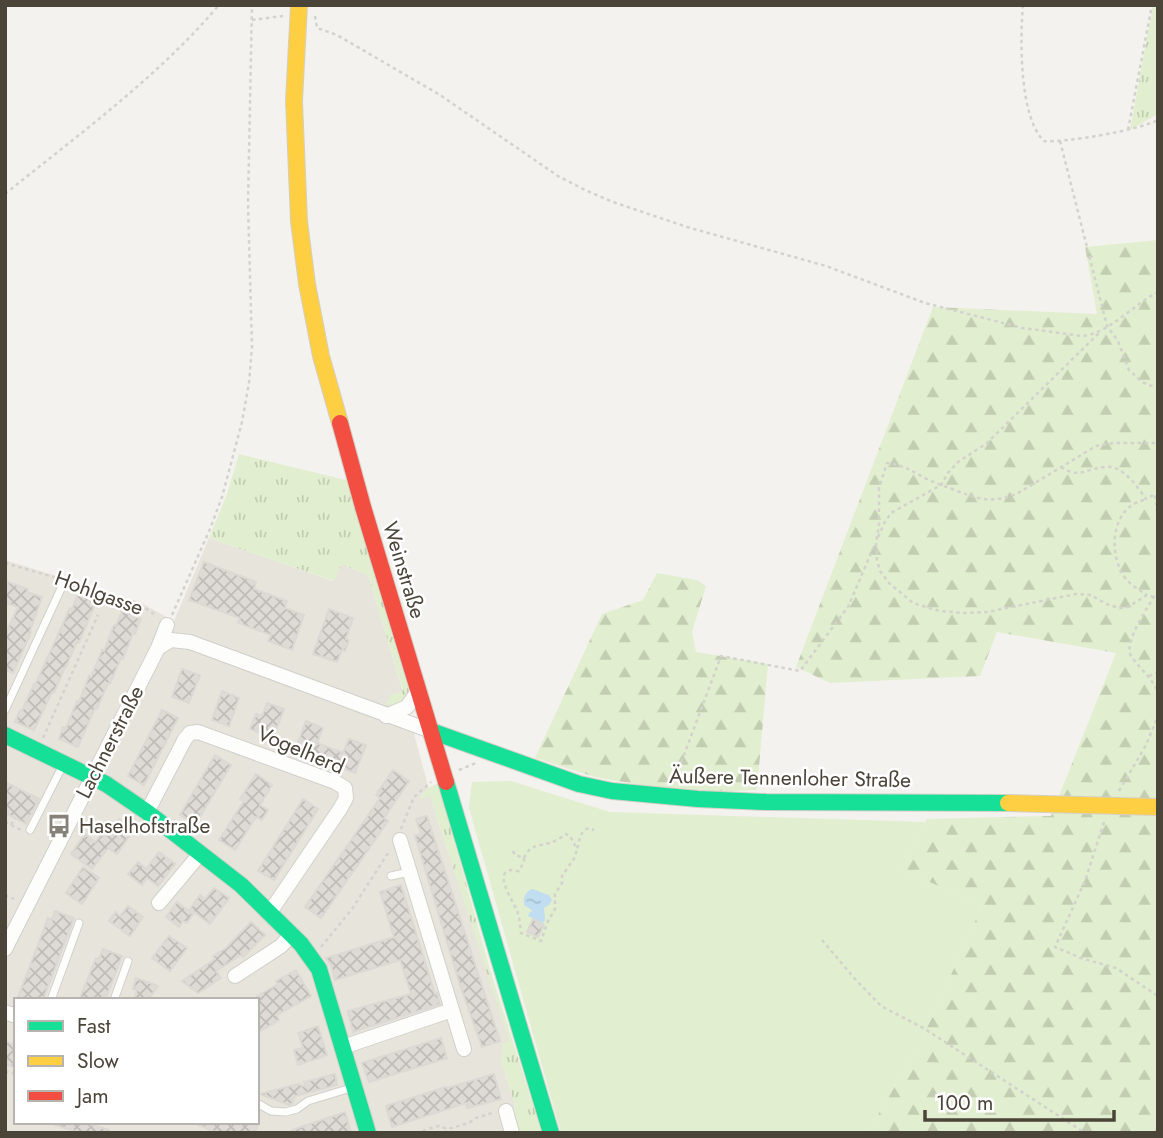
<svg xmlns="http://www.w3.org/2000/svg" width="1163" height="1138" font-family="Jost,sans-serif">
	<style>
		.residential { fill: #e7e4dc; fill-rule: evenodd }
		.grass { fill: url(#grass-tufts) }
		.forest { fill: url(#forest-firs) }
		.green { fill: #e1eecf }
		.water { fill: url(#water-ripples) }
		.building { fill: url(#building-cross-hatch); stroke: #dcd9d4; stroke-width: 2 }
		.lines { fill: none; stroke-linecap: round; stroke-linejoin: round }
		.lane-casing { stroke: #d2d0cb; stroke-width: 9 }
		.street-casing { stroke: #d2d0cb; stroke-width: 16 }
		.fast-casing { stroke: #d3cfc5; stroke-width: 18 }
		.slow-casing { stroke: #d3cfc5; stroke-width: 18 }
		.jam-casing { stroke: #d3cfc5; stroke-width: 18 }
		.path { stroke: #d3d2cc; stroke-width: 2.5; stroke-dasharray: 3.5 3.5; stroke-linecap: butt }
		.lane { stroke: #fdfdfc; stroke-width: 7 }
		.street { stroke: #fdfdfc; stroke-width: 14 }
		.fast { stroke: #16e098; stroke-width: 16 }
		.slow { stroke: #ffcf43; stroke-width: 16 }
		.jam { stroke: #f24e42; stroke-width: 16 }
		.labels { text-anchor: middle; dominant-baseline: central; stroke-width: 5; stroke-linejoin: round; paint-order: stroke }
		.street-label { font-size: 21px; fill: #4b4439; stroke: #fff }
		.poi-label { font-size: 21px; fill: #4b4439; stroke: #fff; text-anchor: start }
	</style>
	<defs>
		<pattern id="grass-tufts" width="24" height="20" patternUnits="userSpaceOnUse" patternTransform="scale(1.75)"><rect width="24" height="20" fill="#e1eecf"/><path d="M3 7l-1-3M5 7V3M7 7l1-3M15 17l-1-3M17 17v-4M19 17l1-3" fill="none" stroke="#c3cdb2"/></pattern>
		<pattern id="forest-firs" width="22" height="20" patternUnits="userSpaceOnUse" patternTransform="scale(1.75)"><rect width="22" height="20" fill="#e1eecf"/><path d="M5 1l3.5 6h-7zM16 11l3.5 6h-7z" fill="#c3cdb2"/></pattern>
		<pattern id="water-ripples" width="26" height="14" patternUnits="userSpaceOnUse" patternTransform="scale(1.75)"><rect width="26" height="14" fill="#c0ddf1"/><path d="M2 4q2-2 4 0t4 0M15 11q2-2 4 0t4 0" fill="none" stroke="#a6bfcf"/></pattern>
		<pattern id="building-cross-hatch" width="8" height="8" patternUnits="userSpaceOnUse" patternTransform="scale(1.75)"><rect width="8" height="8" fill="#dedbd6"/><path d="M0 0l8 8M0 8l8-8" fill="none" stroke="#c0bdb8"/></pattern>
	</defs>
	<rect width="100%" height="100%" fill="#f4f2ee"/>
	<path class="residential" d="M 209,538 L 333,581 L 341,564 L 368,575 L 403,692 L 435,812 L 510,1041 L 504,1069 L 515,1105 L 513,1110 L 520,1133 L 5,1133 L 5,560 L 140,602 L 174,621 ZM 16,1000 L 257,1000 L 257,1122 L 16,1122 Z"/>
	<path class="grass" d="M 1153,5 L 1158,5 L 1158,114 L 1130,130 Z
		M 239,454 L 346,480 L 409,691 L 406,699 L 394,707 L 386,705 L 391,695 L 403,691 L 368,575 L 341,564 L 334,581 L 209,538 L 227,494 Z
		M 438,783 L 490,970 L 542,1133 L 520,1133 L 513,1110 L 515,1105 L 504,1069 L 501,1065 L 503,1043 L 509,1041 L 430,796 L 418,799 L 427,789 Z"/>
	<path class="forest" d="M 1158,240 L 1158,1133 L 867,1133 L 919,1045 L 982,906 L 903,870 L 925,822 L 927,819 L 1051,816 L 1116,653 L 997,632 L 980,676 L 830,683 L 796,667 L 933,307 L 1097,314 L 1085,247 Z
		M 657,573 L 697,580 L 706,586 L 692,632 L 696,652 L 768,664 L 757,790 L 710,792 L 642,785 L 595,777 L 535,758 L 602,614 L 643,600 Z"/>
	<path class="green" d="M 511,781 L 610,812 L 925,822 L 903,870 L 982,906 L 919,1045 L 867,1133 L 561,1133 L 469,808 L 472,782 Z"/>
	<path class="water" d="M 532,889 C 538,890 543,894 549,895 L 552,900 L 550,904 L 544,908 L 545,920 L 543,923 L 528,916 L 530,912 L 533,911 L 524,905 C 523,898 525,892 532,889 Z"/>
	<path class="building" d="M 204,562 L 256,582 L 254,589 L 287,601 L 285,608 L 304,615 L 292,650 L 268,641 L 271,635 L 238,623 L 240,618 L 189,600 Z
		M 5,581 L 28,589 L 27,592 L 42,597 L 30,631 L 31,632 L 13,673 L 5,670 L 5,635 L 18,607 L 5,603 Z
		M 78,594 L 96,602 L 79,643 L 77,642 L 66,667 L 65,667 L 54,693 L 52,692 L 34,730 L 15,722 L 20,710 L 22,711 L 34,684 L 35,685 L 70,608 L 72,609 Z
		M 329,609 L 353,618 L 346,639 L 349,640 L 345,651 L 342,650 L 337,662 L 313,654 Z
		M 122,611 L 141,619 L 135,634 L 133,633 L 123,659 L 121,658 L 110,684 L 108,683 L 97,709 L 95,708 L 78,747 L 59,739 L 63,727 L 66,728 L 77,701 L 79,702 L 89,676 L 91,677 L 102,650 L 104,651 L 114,625 L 116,626 Z
		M 182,669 L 200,675 L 189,703 L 172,697 Z
		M 222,691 L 239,698 L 229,726 L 212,720 Z
		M 267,703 L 284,709 L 273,738 L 250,729 L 256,714 L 262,716 Z
		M 162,710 L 178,718 L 144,785 L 128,776 Z
		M 306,721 L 323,728 L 317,743 L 343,753 L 349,739 L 366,745 L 355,773 L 331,764 L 331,766 L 320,762 L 321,760 L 295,750 Z
		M 215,755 L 231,765 L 195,825 L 180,815 Z
		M 393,770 L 409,781 L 384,818 L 388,821 L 321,918 L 305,907 L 380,798 L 376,795 Z
		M 256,774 L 272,785 L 260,805 L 268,810 L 262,820 L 256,817 L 235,850 L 219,840 L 244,801 L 240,799 Z
		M 5,782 L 39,799 L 26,824 L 5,813 Z
		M 303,799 L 318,809 L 274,880 L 258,871 Z
		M 427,816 L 500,1041 L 482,1047 L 460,985 L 415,836 L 421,834 L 416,819 Z
		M 119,819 L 134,829 L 117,854 L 108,848 L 92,869 L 71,854 L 85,834 L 95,842 L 106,828 L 110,831 Z
		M 159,852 L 175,864 L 158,886 L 147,878 L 142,885 L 128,874 L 138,862 L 146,869 Z
		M 83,867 L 99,878 L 82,904 L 66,893 Z
		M 401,885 L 435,994 L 437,993 L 440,1004 L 353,1032 L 348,1011 L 411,994 L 400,960 L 335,980 L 331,965 L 326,958 L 394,937 L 380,892 Z
		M 214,888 L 229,898 L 210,924 L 190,909 L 200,895 L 205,899 Z
		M 177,902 L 193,914 L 187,923 L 183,921 L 179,927 L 166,917 Z
		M 128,906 L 143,917 L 130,936 L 109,921 L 115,912 L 120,916 Z
		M 55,911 L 74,918 L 43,1000 L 17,1000 L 48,918 L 52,920 Z
		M 533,919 L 544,925 L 538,937 L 527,932 Z
		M 251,922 L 265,935 L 243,957 L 241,955 L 216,971 L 221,978 L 198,993 L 182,981 L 215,959 L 213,956 L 226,948 Z
		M 169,936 L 187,948 L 170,971 L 152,958 Z
		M 103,949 L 122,956 L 105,1000 L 79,1000 L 96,958 L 99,959 Z
		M 296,970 L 311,996 L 277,1015 L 279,1020 L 257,1033 L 257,996 L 278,984 L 276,981 Z
		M 136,978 L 158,986 L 148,1000 L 134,1000 L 137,990 L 133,989 Z
		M 318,1026 L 327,1055 L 298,1065 L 294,1050 L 303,1048 L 298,1033 Z
		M 441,1038 L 447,1058 L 369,1082 L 362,1063 Z
		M 5,1041 L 16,1045 L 16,1068 L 5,1064 Z
		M 335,1074 L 337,1085 L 295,1096 L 292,1104 L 289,1105 L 260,1094 L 298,1084 L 306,1087 L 304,1082 Z
		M 494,1074 L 501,1099 L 467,1108 L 466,1103 L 392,1127 L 386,1106 L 446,1087 L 447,1088 Z
		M 345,1112 L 351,1133 L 292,1133 L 292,1130 Z
		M 55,1122 L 82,1122 L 109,1130 L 108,1133 L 81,1133 L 55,1125 Z
		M 192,1122 L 252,1122 L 258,1124 L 255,1133 L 217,1133 Z"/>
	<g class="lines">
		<g class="lane-casing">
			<path id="lane" d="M 5,710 L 65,580
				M 30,830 L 63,765
				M 391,876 L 409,872
				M 51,1000 L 79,923
				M 114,1000 L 128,961
				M 257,1103 L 271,1111 L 286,1112 L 297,1109 L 308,1101 L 354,1087"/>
		</g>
		<g class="street-casing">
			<path id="street" d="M 158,648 L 171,640 L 190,642 L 431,731
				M 386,716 L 407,707 L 418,691
				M 147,812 L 185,739 L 190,733 L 198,732 L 335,782 L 345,788 L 346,798 L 340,809 L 270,912
				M 400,840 L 464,1049
				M 159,903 L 200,854
				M 5,949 L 158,648 L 167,625
				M 235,976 L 281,946 L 292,934
				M 5,1012 L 16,1016
				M 343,1047 L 452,1010
				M 506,1111 L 512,1133"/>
		</g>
		<g class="fast-casing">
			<path id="fast" d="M 431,731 L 579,784 L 612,791 L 698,799 L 766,802 L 1008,803
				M 5,735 L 106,784 L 147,812 L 241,885 L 301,944 L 319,969 L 368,1133
				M 446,782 L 551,1133"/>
		</g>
		<g class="slow-casing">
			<path id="slow" d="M 299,5 L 294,101 L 299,221 L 307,284 L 321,356 L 340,423
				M 1008,803 L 1158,807"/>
		</g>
		<g class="jam-casing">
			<path id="jam" d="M 340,423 L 363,507 L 446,782"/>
		</g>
		<path class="path" d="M 1023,5 C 1020,38 1019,117 1044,141 C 1065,143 1139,130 1158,120
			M 315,16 L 317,28 L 337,35 L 440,95 L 558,176 L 585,190 L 613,202 L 687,227 L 826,266 L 925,303 L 1023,328 L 1082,336 C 1108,334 1134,304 1158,292
			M 252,20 L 283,16
			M 1128,130 L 1152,5
			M 1060,141 L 1107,326 L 1118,341 L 1129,370 L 1141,381 L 1148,385 L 1158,387
			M 5,194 C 79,134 157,78 219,5
			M 1061,467 C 1079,479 1085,469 1104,467 C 1122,464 1137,486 1146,499 L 1155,494 L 1158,519
			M 1144,500 C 1113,507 1108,548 1122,573 C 1127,583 1138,589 1147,595
			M 878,537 L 885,522 L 891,513 L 941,485 L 948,473 L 958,462 L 987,443 L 1101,331
			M 5,563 L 57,578
			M 73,583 L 141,605 L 157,616
			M 1158,590 C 1150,604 1123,642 1131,656 C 1140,669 1151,677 1158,692
			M 1154,597 L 1147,595 L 1128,607 L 1119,608 L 1106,604 L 1091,595 L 1076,594 L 987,612 L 963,613 L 940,611 L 913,603 L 889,583 L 880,571 L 877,560 L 876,543 L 879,524 L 879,488 L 887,463 C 902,464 913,472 927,479 C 935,483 944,486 952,489 C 977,499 994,505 1020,492 L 1096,446 L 1114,443 L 1158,443
			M 172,615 L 210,529 L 222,497 L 242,422 L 249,383 L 252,347 L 248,204 L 252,5
			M 1149,676 L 1158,672
			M 43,738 L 98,615
			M 459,770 L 476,763
			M 674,782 L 721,656 L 800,671 L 848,607 L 875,544
			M 1119,791 L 1146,745 L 1158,716
			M 5,822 L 21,830
			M 1104,822 L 1085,881 L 1055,947 L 1081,958 L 1116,968 L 1158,996
			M 11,825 L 15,818
			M 401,829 L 414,797 L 431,782
			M 513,851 L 515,855 L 524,858 L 524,862 L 519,871 C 515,871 511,869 508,871 C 495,876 515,904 517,911 C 520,918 520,926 521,933 L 541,941 L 548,921 L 555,909 L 555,894 L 562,883 L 562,876 L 575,857 L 577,849
			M 524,858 C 530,845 537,846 550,843 C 555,842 561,837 566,834 L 570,836 L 577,849 C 580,841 579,831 589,828 L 594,830
			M 5,895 L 14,899
			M 822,940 L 855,979 L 881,1006 L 925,1029 L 1085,1133
			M 321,947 L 352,909 L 390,850
			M 5,1071 L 16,1074
			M 416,1133 L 438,1126 L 448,1129 L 469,1123 L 476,1118 L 492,1113
			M 1155,1133 L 1158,1127"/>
		<use href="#lane" class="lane"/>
		<use href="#street" class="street"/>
		<use href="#fast" class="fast"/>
		<use href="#slow" class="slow"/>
		<use href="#jam" class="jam"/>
	</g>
	<defs>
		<g id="bus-bare" transform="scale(1.89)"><path d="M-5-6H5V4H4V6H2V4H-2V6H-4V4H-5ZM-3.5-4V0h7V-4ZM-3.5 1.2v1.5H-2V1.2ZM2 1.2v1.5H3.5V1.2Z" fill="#868178" stroke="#fff" stroke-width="2.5" paint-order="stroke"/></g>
	</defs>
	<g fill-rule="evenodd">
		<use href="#bus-bare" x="59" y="826"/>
	</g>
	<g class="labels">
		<g class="street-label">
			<text transform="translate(404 570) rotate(73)">Weinstraße</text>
			<text transform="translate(99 593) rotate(20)">Hohlgasse</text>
			<text transform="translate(110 742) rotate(-63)">Lachnerstraße</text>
			<text transform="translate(301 750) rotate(23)">Vogelherd</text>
			<text transform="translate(790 778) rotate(1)">Äußere Tennenloher Straße</text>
		</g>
		<g class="poi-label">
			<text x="79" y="826">Haselhofstraße</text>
		</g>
	</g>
	<rect width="1163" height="1138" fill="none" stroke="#4b4439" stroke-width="14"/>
	<rect x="14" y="998" width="245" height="126" fill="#ffffff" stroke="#b7b4b0" stroke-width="2"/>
	<rect x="28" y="1021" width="35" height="10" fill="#16e098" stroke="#b7b4b0" stroke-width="2"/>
	<text x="77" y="1033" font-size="21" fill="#4b4439">Fast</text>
	<rect x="28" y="1056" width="35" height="10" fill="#ffcf43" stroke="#b7b4b0" stroke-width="2"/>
	<text x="77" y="1068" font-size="21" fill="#4b4439">Slow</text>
	<rect x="28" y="1091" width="35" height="10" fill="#f24e42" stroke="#b7b4b0" stroke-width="2"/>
	<text x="77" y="1103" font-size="21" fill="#4b4439">Jam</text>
	<path d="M925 1110v10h189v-10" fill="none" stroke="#4b4439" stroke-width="3.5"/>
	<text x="936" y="1110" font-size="21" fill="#4b4439" stroke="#ffffff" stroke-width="5" paint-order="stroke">100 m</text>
</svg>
